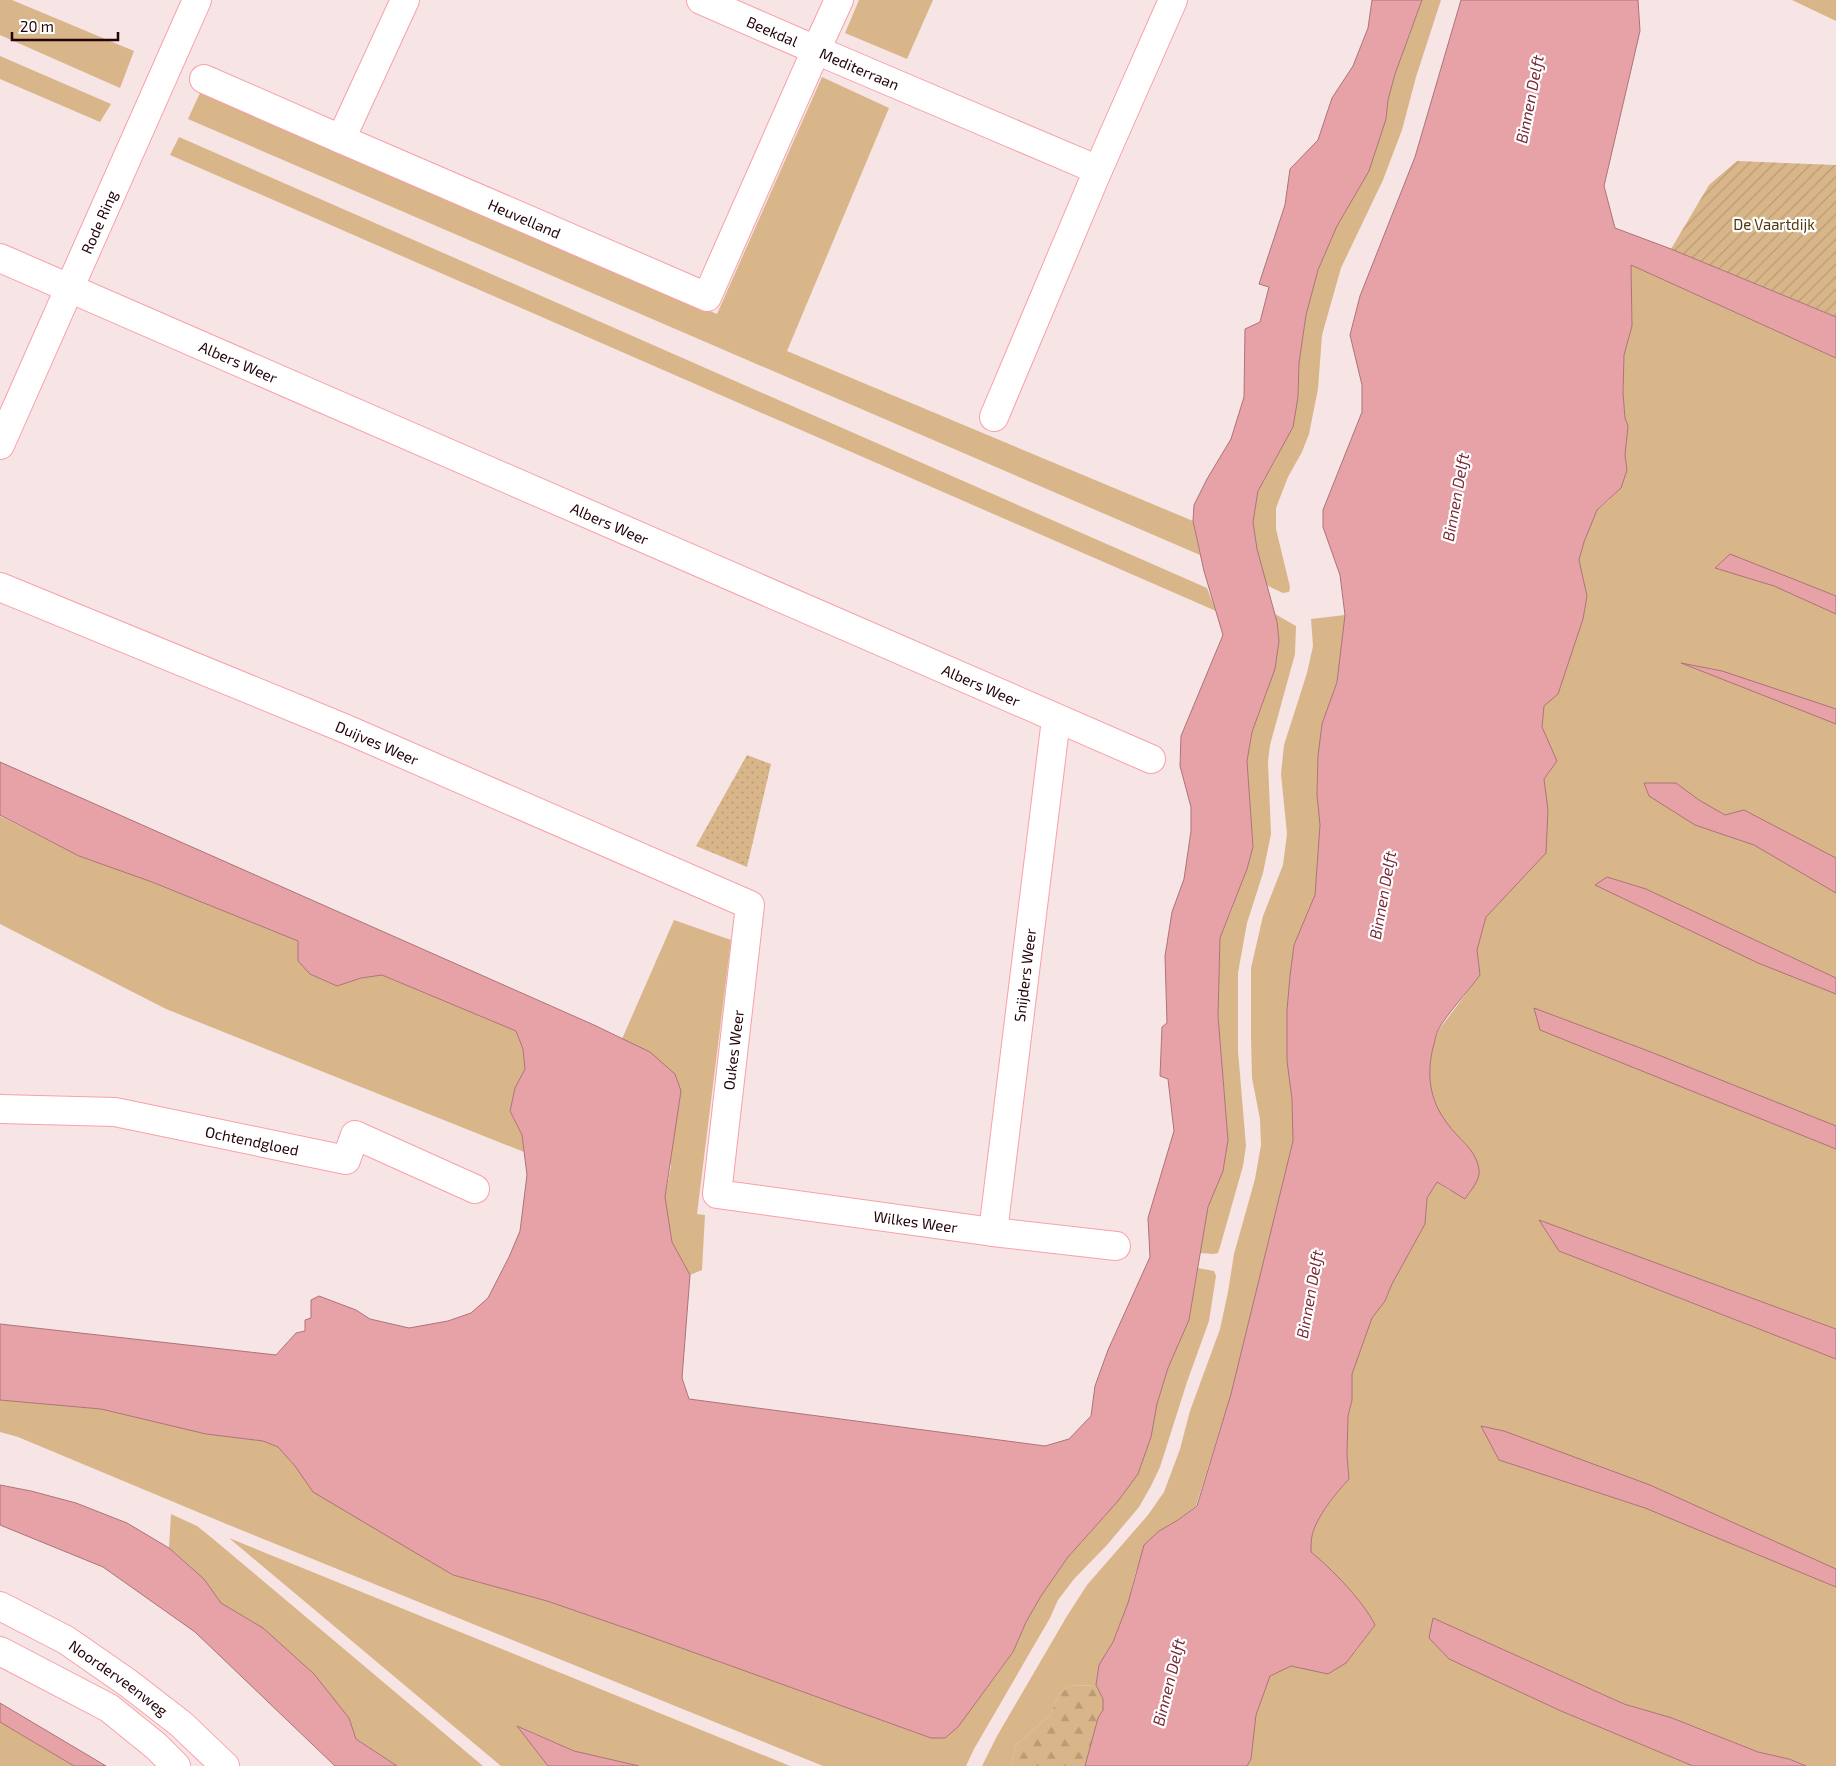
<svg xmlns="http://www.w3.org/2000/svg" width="1836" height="1766" font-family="'Exo 2',sans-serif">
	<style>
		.grass { fill: #d9b689 }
		.forest { fill: url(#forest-firs) }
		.park { fill: url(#park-dots) }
		.garden { fill: url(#garden-furrows) }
		.water { fill: #e7a2a8; stroke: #ac7378 }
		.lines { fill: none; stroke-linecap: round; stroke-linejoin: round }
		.minor-casing { stroke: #f9a0a8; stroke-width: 30 }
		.tertiary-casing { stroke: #f9a0a8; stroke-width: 30 }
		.minor { stroke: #fff; stroke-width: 28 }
		.tertiary { stroke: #fff; stroke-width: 28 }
		.labels { text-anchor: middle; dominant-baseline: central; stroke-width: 4.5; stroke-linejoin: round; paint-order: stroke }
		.street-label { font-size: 15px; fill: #220409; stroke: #fff }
		.park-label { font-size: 15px; fill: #52370d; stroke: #fff }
		.water-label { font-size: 16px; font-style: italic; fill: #7a2937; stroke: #fff }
	</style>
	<defs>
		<pattern id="forest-firs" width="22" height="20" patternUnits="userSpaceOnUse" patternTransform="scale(1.25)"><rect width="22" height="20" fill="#d9b689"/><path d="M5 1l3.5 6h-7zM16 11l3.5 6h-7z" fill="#ba9b75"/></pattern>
		<pattern id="park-dots" width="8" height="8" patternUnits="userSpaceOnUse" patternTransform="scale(1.25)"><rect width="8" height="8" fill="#d9b689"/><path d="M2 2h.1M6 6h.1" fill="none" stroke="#ba9b75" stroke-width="1.8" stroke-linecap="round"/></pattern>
		<pattern id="garden-furrows" width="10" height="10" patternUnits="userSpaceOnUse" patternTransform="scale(1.25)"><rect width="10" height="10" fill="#d9b689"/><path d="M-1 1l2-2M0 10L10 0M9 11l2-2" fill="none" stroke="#ba9b75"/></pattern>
	</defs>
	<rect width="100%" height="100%" fill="#f7e4e5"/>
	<path class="grass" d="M 0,0 L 12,0 L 134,51 L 120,88 L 0,35 Z
		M 859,0 L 933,0 L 907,59 L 845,33 Z
		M 1422,0 L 1441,0 L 1416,77 L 1402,130 L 1383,180 L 1341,268 L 1322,335 L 1318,389 L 1309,434 L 1302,452 L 1288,477 L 1276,508 L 1276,529 L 1290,587 L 1289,592 L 1283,593 L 1266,585 L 1257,549 L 1253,522 L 1258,491 L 1276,459 L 1298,397 L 1299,363 L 1306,315 L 1318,270 L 1337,226 L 1369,171 L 1386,119 L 1388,100 L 1395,74 Z
		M 1792,0 L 1836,0 L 1836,21 Z
		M 0,56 L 111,104 L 100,122 L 0,79 Z
		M 822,77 L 889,108 L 787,351 L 1193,521 L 1200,555 L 188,119 L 200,93 L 717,314 Z
		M 179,137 L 1207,588 L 1216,611 L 170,155 Z
		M 1631,265 L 1836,358 L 1836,1329 L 1540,1221 L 1559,1251 L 1836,1359 L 1836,1766 L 1806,1766 L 1789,1759 L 1758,1752 L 1672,1718 L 1624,1704 L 1433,1618 L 1429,1638 L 1449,1659 L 1561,1711 L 1693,1766 L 1247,1766 L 1251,1759 L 1256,1715 L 1270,1676 L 1291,1666 L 1355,1652 L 1375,1625 C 1364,1602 1331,1568 1311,1552 C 1311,1546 1311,1541 1312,1536 C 1316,1517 1336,1493 1349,1479 L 1347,1455 L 1348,1416 L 1352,1400 L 1352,1374 L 1372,1318 L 1385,1301 L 1392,1284 L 1425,1224 L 1427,1198 L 1437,1182 L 1450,1191 L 1466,1144 L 1447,1125 L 1437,1108 L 1429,1082 L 1430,1056 L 1438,1031 L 1480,975 L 1477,950 L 1486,917 L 1504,897 L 1548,810 L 1544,779 L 1557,761 L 1542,727 L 1544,705 L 1558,693 L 1583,619 L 1587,596 L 1579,560 L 1584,542 L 1597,510 L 1609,500 L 1627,470 L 1625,455 L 1628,427 L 1625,418 L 1623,393 L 1624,355 L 1632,326 Z
		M 1275,614 L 1296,626 L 1295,654 L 1270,745 L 1268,762 L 1271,834 L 1263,873 L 1247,923 L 1238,973 L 1238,1051 L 1246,1146 L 1243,1166 L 1220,1247 L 1218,1253 L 1213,1254 L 1200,1253 L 1208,1207 L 1223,1171 L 1228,1140 L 1218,1016 L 1220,938 L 1232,909 L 1253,847 L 1247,761 L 1252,732 L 1275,669 L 1279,641 Z
		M 1345,615 L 1337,682 L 1322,724 L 1318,756 L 1317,795 L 1320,825 L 1315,895 L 1294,945 L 1290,976 L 1287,1010 L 1287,1060 L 1292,1099 L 1293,1141 L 1231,1394 L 1196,1506 L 1178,1520 L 1159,1531 L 1136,1571 L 1128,1603 L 1113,1642 L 1099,1665 L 1096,1685 L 1069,1686 L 1060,1693 L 1050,1715 L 1016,1745 L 1011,1766 L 982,1766 L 997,1736 L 1067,1616 L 1087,1585 L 1148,1515 L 1164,1492 L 1180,1449 L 1190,1411 L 1220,1329 L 1228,1292 L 1234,1254 L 1255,1179 L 1261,1145 L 1260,1119 L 1252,1078 L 1251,1039 L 1251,968 L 1263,916 L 1283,865 L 1287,834 L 1281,774 L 1284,745 L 1307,673 L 1313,646 L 1311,619 Z
		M 0,816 L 79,856 L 152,882 L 298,941 L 310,974 L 337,986 L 361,978 L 382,975 L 516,1031 L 523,1049 L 525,1069 L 515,1088 L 510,1111 L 522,1135 L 524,1152 L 166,1009 L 0,924 Z
		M 674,920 L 731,940 L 697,1214 L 705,1215 L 702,1270 L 690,1275 L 672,1242 L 665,1197 L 671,1166 L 622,1039 Z
		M 1198,1268 L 1214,1271 L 1216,1276 L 1209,1321 L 1187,1382 L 1160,1467 L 1151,1486 L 1139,1507 L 1107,1545 L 1074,1579 L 1058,1600 L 1050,1618 L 974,1749 L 966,1766 L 823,1766 L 224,1523 L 18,1437 L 0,1432 L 0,1400 L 101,1409 L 206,1434 L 263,1441 L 278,1447 L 295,1466 L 452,1575 L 547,1601 L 637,1632 L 931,1738 L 975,1704 L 992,1681 L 1013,1652 L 1026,1622 L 1041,1596 L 1068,1557 L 1118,1501 L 1138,1474 L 1151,1437 L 1157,1404 L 1168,1368 L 1189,1320 Z
		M 171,1514 L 197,1526 L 212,1538 L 483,1766 L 397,1766 L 356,1739 L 349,1718 L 263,1628 L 221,1603 L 204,1579 L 169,1548 Z
		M 229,1538 L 790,1766 L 639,1766 L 574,1751 L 518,1726 L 548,1766 L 501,1766 Z
		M 0,1722 L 74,1766 L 0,1766 Z"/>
	<path class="forest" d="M 1096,1685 L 1103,1699 L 1103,1710 L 1098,1718 L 1085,1766 L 1011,1766 L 1016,1745 L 1050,1715 L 1060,1693 L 1069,1686 Z"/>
	<path class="park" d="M 747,755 L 771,764 L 747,867 L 696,846 Z"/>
	<path class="garden" d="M 1737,161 L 1836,165 L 1836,317 L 1671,249 L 1709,185 Z"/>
	<path class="water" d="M 1372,0 L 1422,0 L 1395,74 L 1388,100 L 1386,119 L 1369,171 L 1337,226 L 1318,270 L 1306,315 L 1299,363 L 1298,397 L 1293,427 L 1258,491 L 1253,522 L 1257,549 L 1277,622 L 1279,641 L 1275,669 L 1252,732 L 1247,761 L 1253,847 L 1247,869 L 1220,938 L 1218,1016 L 1228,1140 L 1223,1171 L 1208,1207 L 1189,1320 L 1168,1368 L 1157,1404 L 1151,1437 L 1138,1474 L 1118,1501 L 1068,1557 L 1041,1596 L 1026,1622 L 1013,1652 L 958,1727 L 945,1738 L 931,1738 L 637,1632 L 547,1601 L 453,1575 L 313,1492 L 295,1466 L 278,1447 L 263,1441 L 206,1434 L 101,1409 L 0,1400 L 0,1324 L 276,1355 L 296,1333 L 305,1331 L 305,1320 L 311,1318 L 311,1300 L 319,1296 L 356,1310 L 370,1319 L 409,1328 L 448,1321 L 471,1313 L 488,1298 L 509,1257 L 520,1231 L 527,1175 L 522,1135 L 510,1111 L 515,1088 L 525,1069 L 523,1049 L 516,1031 L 382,975 L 361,978 L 337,986 L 310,974 L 298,961 L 298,941 L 152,882 L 79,856 L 0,815 L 0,762 L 594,1025 L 650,1052 L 675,1074 L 681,1091 L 665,1197 L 672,1242 L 690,1275 L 682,1378 L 689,1399 L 1045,1446 L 1069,1439 L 1091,1416 L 1095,1386 L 1108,1350 L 1150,1257 L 1148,1218 L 1174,1131 L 1168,1079 L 1160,1076 L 1162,1027 L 1167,1023 L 1165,956 L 1172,912 L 1184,879 L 1191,831 L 1191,807 L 1180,766 L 1181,736 L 1223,635 L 1204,571 L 1193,521 L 1194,505 L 1207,479 L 1231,439 L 1244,397 L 1245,329 L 1260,322 L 1269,287 L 1259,284 L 1285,205 L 1290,169 L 1318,140 L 1332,98 L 1353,66 L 1368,28 Z
		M 1461,0 L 1638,0 L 1640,31 L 1604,186 L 1615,228 L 1671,249 L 1836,317 L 1836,358 L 1631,265 L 1632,326 L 1624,355 L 1623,393 L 1625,418 L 1628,426 L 1625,455 L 1627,470 L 1621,488 L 1597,510 L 1584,542 L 1579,560 L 1587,596 L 1583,619 L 1558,694 L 1544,706 L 1542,727 L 1557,761 L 1544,779 L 1548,810 L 1546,853 L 1486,917 L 1477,950 L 1480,975 C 1467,993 1449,1011 1438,1030 C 1436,1034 1435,1040 1434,1044 C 1426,1072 1429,1100 1447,1123 C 1458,1139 1476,1149 1479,1169 C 1481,1180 1470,1191 1465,1199 L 1437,1182 L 1427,1198 L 1425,1224 L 1392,1284 L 1385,1301 L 1372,1318 L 1352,1374 L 1352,1400 L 1348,1416 L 1347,1455 L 1349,1479 C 1336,1493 1316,1517 1312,1536 C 1311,1541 1311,1547 1311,1552 C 1331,1568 1364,1602 1375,1625 L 1346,1663 L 1328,1674 L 1291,1666 L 1270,1676 L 1256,1715 L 1251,1759 L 1247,1766 L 1085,1766 L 1098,1718 L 1103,1710 L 1103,1699 L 1096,1685 L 1099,1665 L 1113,1642 L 1128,1603 L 1144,1545 L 1159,1531 L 1178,1520 L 1197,1506 L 1231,1394 L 1293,1141 L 1292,1099 L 1287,1061 L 1287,1010 L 1290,976 L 1294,945 L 1315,895 L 1320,825 L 1317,795 L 1318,756 L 1322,724 L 1337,682 L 1345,615 L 1340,575 L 1323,527 L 1323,510 L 1362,412 L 1362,385 L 1350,335 L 1360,296 L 1415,157 Z
		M 1730,554 L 1836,596 L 1836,614 L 1774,586 L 1715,568 Z
		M 1681,663 L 1722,671 L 1836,709 L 1836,724 Z
		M 1644,783 L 1676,783 L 1699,800 L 1725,815 L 1744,810 L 1836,858 L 1836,893 L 1754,845 L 1695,825 L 1649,796 Z
		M 1607,877 L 1646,889 L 1836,978 L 1836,994 L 1758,963 L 1595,885 Z
		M 1534,1008 L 1651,1052 L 1836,1126 L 1836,1149 L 1540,1030 Z
		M 1539,1220 L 1836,1329 L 1836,1359 L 1559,1251 Z
		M 1481,1426 L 1504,1431 L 1650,1485 L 1836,1569 L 1836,1587 L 1645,1508 L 1499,1460 Z
		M 0,1485 L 31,1491 L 76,1503 L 127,1523 L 169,1548 L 204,1579 L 221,1603 L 263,1628 L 314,1674 L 349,1718 L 356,1739 L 397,1766 L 335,1766 L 195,1632 L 103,1567 L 0,1525 Z
		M 1433,1618 L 1624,1704 L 1672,1718 L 1758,1752 L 1789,1759 L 1806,1766 L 1693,1766 L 1561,1711 L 1449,1659 L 1429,1638 Z
		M 0,1703 L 106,1766 L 74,1766 L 0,1722 Z
		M 517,1726 L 574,1751 L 639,1766 L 548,1766 Z"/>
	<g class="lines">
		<g class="minor-casing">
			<g id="minor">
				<path id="s1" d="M 701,0 L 816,50 L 839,0"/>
				<path d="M 204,79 L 341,139 L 405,0"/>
				<path id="s2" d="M 341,139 L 707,297 L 816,50 L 1098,170 L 1173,0"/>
				<path id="s3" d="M 0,258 L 1151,759"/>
				<path d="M 994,417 L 1098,170"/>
				<path id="s4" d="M 0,445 L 197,0"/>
				<path id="s5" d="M 0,587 L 346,729 L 750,905 L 717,1194 L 993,1232 L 1116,1246"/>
				<path id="s6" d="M 0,1109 L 115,1112 L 346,1160 L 355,1135 L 475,1189"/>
				<path id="s7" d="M 993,1232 L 1056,719"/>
			</g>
		</g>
		<g class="tertiary-casing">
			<g id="tertiary">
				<path id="s8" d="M 0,1606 L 66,1640 L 128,1683 L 181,1724 L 225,1766"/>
				<path d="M 0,1651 L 109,1708 L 156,1746 L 176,1766"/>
			</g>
		</g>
		<use href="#minor" class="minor"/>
		<use href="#tertiary" class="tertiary"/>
	</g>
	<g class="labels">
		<g class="street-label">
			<text stroke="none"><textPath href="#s1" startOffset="78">Beekdal</textPath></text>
			<text stroke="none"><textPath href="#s2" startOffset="716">Mediterraan</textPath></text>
			<text stroke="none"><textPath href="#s2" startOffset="200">Heuvelland</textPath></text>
			<text stroke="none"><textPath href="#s4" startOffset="244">Rode Ring</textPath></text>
			<text stroke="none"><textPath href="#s3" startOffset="260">Albers Weer</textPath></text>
			<text stroke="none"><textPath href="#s3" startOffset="665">Albers Weer</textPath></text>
			<text stroke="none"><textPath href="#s3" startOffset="1070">Albers Weer</textPath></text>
			<text stroke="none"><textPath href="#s5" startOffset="408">Duijves Weer</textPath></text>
			<text stroke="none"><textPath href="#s7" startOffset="259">Snijders Weer</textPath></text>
			<text transform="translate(733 1050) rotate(-83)">Oukes Weer</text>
			<text stroke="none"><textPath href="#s6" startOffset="255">Ochtendgloed</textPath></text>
			<text stroke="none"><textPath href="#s5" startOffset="1306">Wilkes Weer</textPath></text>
			<text stroke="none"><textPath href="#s8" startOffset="139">Noorderveenweg</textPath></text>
		</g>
		<g class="park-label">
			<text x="1774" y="224">De Vaartdijk</text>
		</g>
		<g class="water-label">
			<text transform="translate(1529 99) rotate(-79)">Binnen Delft</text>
			<text transform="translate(1455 497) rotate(-80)">Binnen Delft</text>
			<text transform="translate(1382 895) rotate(-80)">Binnen Delft</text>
			<text transform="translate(1309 1294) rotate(-80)">Binnen Delft</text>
			<text transform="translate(1168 1682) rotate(-76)">Binnen Delft</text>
		</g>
	</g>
	<path d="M12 32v8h106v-8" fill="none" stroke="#220409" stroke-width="2.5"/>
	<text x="20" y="32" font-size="15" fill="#220409" stroke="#ffffff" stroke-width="4" paint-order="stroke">20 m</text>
</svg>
